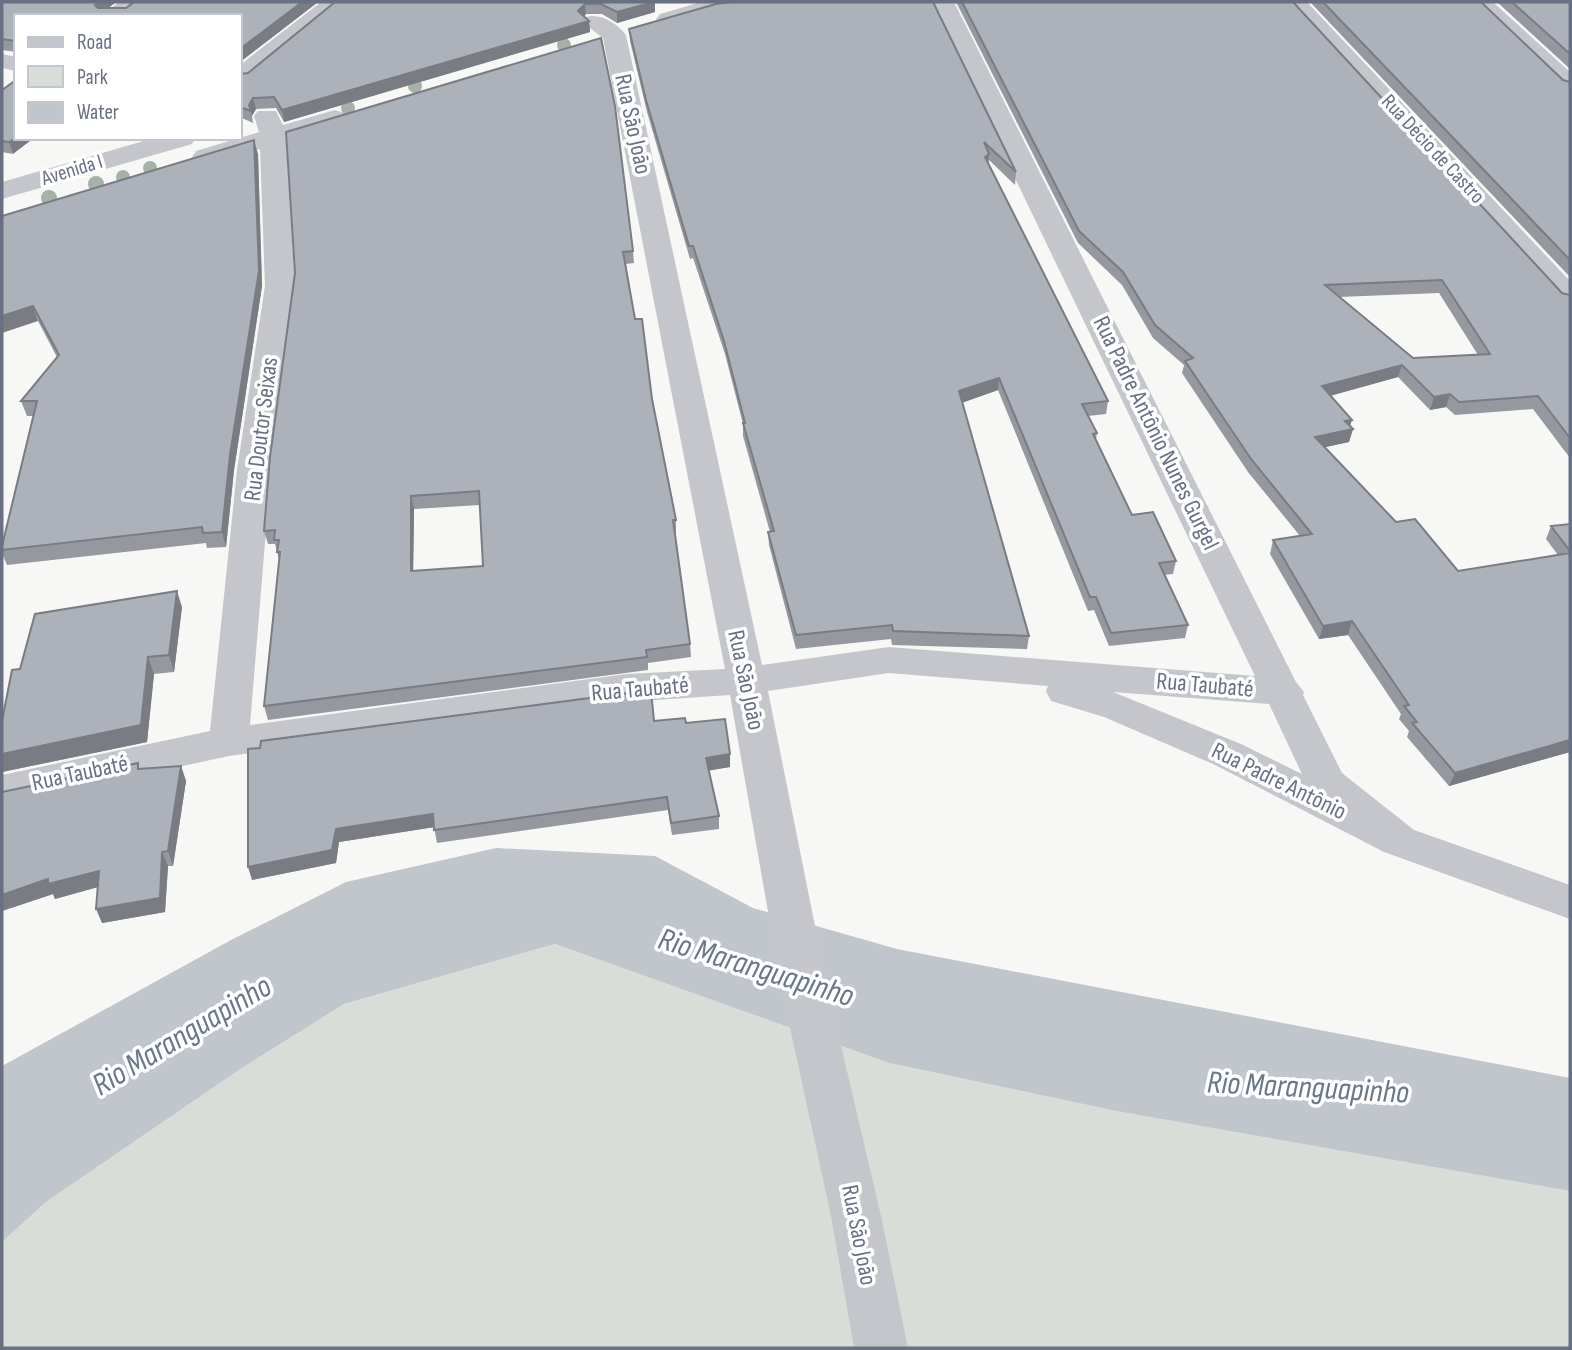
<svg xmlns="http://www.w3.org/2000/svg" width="1572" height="1350" font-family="'Sofia Sans Condensed',sans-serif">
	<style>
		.green { fill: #d8ded7 }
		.water { fill: #c1c6cd }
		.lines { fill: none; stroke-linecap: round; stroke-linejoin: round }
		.minor { fill: #c4c6cb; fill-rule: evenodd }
		.tree { fill: #a6b1a7 }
		.wall { fill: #95989f; fill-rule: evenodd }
		.shaded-wall { fill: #797c82 }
		.building { fill: #adb1b9; stroke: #797c82; stroke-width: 2; fill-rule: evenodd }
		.labels { text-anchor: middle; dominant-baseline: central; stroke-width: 7; stroke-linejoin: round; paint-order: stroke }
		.far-street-label { font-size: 21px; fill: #697084; stroke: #fff }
		.street-label { font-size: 24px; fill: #697084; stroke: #fff }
		.near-water-label { font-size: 32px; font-style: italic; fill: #6a7786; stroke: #fff }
	</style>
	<rect width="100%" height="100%" fill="#f7f8f6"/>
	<path class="green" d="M 555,944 L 889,1063 L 1116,1111 L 1570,1191 L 1570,1348 L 2,1348 L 2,1242 L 46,1202 L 239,1070 L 344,1004 Z"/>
	<path class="water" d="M 496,848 L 655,856 L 753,908 L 897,949 L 1570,1078 L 1570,1191 L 1116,1111 L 889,1063 L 555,944 L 344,1004 L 239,1070 L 46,1202 L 2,1242 L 2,1066 L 231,940 L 346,882 Z"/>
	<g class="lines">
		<path class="minor" d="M 119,2 L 146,2 L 129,16 L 101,16 Z
			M 321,2 L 347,2 L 249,82 L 240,84 L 240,65 Z
			M 701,2 L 737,2 L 733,7 L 668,26 L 660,24 L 656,19 L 660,14 Z
			M 930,2 L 954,2 L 1296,682 L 1304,692 L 1303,695 L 1342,773 L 1414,830 L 1570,885 L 1570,919 L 1384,852 L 1213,764 L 1104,717 L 1051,701 L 1046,691 L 1048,686 L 889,673 L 768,691 L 827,986 L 881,1216 L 908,1348 L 854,1348 L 831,1216 L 781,986 L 730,695 L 626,702 L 229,756 L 2,805 L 2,775 L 210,731 L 237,470 L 265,286 L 260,149 L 205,165 L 196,163 L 192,157 L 196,151 L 259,132 L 254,116 L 258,111 L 276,111 L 283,125 L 335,110 L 344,113 L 348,118 L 344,123 L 286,141 L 295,286 L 271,470 L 250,725 L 626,674 L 725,669 L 603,38 L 582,22 L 586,17 C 600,13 617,23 626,35 L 762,665 L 889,647 L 1255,676 ZM 1113,692 L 1269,704 L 1302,774 L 1241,744 Z
			M 1283,2 L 1307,2 L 1570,281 L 1570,307 L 1559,304 Z
			M 1469,2 L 1493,2 L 1570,72 L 1570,92 L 1561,90 Z
			M 2,54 L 16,57 L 16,71 L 2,68 Z
			M 154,138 L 196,138 L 192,144 L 2,199 L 2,182 Z"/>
	</g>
	<g class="tree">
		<circle cx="564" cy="45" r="7"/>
		<circle cx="415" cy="86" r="7"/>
		<circle cx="348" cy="108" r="7"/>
		<circle cx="150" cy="168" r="7"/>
		<circle cx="123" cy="177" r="7"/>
		<circle cx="96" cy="184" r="8"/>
		<circle cx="49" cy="198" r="8"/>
	</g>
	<path class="wall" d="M 2,2 L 116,2 L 108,8 L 318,2 L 240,62 L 240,16 L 16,16 L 16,52 L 2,50 Z
		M 335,2 L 655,2 L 655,12 L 617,23 L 602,14 L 586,14 L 584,17 L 589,21 L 590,32 L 284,122 L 276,108 L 256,109 L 252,116 L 253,123 L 240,117 L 240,74 L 248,73 Z
		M 933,2 L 1016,172 L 1015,185 L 989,160 L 988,164 L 1108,401 L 1106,414 L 1088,416 L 1097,433 L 1096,439 L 1132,515 L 1176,561 L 1173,574 L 1164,575 L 1188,625 L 1185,638 L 1109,646 L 1094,610 L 1088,611 L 998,390 L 962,403 L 1029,636 L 1027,649 L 892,645 L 891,639 L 796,649 L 769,545 L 768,532 L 770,532 L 743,436 L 743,424 L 725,354 L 693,258 L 690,259 L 647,112 L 630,41 L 629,29 Z
		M 956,2 L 1293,2 L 1562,293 L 1570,295 L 1570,458 L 1533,409 L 1455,415 L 1446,407 L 1430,410 L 1398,377 L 1330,396 L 1353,429 L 1349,442 L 1325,447 L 1396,522 L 1458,571 L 1558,555 L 1546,539 L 1551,526 L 1570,524 L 1570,752 L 1449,786 L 1407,737 L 1409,731 L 1399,719 L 1401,714 L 1348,635 L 1319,639 L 1270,554 L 1273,540 L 1300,536 L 1248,472 L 1182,373 L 1184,365 L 1153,338 L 1122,285 L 1078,243 ZM 1439,293 L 1478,355 L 1413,358 L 1339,297 Z
		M 1310,2 L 1481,2 L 1563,80 L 1570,82 L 1570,277 Z
		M 1497,2 L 1570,2 L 1570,69 Z
		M 2,90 L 13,154 L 2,152 Z
		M 258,154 L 262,286 L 234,470 L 226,547 L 207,548 L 206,543 L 7,565 L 2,553 L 2,546 L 33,416 L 27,416 L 21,401 L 57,357 L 38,321 L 2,216 Z
		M 633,251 L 634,263 L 626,264 L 635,319 L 652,399 L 676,520 L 676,533 L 674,533 L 690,644 L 691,657 L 648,663 L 648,670 L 268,720 L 264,706 L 279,560 L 275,544 L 268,544 L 264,531 L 295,273 ZM 480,505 L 483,566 L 413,571 L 414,509 Z
		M 182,607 L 174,672 L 154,674 L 147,742 L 2,772 L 2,721 L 20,669 Z
		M 654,721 L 686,723 L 730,754 L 730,767 L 709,770 L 719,816 L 719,829 L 672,835 L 668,810 L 437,843 L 434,827 L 339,842 L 336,863 L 252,880 L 260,748 Z
		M 181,766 L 186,781 L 173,866 L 168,866 L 165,912 L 102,923 L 98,887 L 55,899 L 53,894 L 2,911 L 2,792 L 141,769 Z"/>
	<path class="shaded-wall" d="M 99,2 L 116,2 L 98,16 L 95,5 Z
		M 302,2 L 318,2 L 240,62 L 240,49 Z
		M 655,2 L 655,12 L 617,23 L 617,12 Z
		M 585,4 L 586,14 L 579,22 L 578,11 Z
		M 589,21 L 590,32 L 284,122 L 282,110 Z
		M 253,98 L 256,109 L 252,116 L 249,105 Z
		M 16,138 L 34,138 L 13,154 L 9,142 Z
		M 254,140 L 258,154 L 262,286 L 234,470 L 226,547 L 222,532 L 230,455 Z
		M 989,154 L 988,166 L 985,157 Z
		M 33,306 L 38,321 L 2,333 L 2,316 Z
		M 1402,365 L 1398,377 L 1318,399 L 1322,386 Z
		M 999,378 L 998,390 L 958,404 L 959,391 Z
		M 1450,394 L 1446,407 L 1430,410 L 1434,397 Z
		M 1352,420 L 1349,430 L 1353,429 L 1349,442 L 1312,450 L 1315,437 L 1345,421 Z
		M 411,496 L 414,509 L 413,585 L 411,571 Z
		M 177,591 L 182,607 L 174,672 L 169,655 Z
		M 1352,621 L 1348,635 L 1319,639 L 1323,626 Z
		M 148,657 L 154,674 L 147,742 L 2,772 L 2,754 Z
		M 1570,740 L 1570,752 L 1449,786 L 1455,773 Z
		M 730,754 L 730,767 L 707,771 L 706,758 Z
		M 181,766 L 186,781 L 173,866 L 168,851 Z
		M 433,814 L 435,827 L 339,842 L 336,863 L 252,880 L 248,867 L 336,829 Z
		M 162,852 L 168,866 L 165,912 L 102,923 L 96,909 Z
		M 99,871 L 105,885 L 55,899 L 53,894 L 2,911 L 2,895 L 48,879 Z"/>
	<path class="building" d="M 2,2 L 99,2 L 95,5 L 98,8 L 126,8 L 134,2 L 302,2 L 240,49 L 240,16 L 16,16 L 16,41 L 2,39 Z
		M 335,2 L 654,2 L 617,12 L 601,4 L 585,4 L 578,11 L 589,21 L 282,110 L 274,97 L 253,98 L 249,105 L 251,111 L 240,107 L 240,74 L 248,73 Z
		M 732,2 L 933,2 L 1016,172 L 984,142 L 989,154 L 985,157 L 1108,401 L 1082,404 L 1097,433 L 1093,434 L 1132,515 L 1153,512 L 1176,561 L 1159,563 L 1188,625 L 1111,633 L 1096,597 L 1090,597 L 999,378 L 959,391 L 1029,636 L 893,631 L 892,625 L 796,635 L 768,532 L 774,531 L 743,423 L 745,423 L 724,341 L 693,246 L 689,246 L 646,100 L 629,29 L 716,4 Z
		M 962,2 L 1293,2 L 1562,293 L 1570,295 L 1570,438 L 1538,396 L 1459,402 L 1450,394 L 1434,397 L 1402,365 L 1322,386 L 1352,420 L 1345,421 L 1353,429 L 1315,437 L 1396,522 L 1415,519 L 1458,571 L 1570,553 L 1570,740 L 1455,773 L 1412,723 L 1417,722 L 1404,706 L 1409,705 L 1352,621 L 1323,626 L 1273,540 L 1312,534 L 1251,459 L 1185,361 L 1193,358 L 1155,325 L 1123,272 L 1079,231 ZM 1442,280 L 1490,354 L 1413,358 L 1325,285 Z
		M 1323,2 L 1481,2 L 1563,80 L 1570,82 L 1570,260 Z
		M 1512,2 L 1570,2 L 1570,54 Z
		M 601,38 L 615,106 L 633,251 L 623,252 L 635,319 L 642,319 L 652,399 L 676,520 L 673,520 L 690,644 L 646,650 L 647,657 L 264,706 L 280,552 L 277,552 L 279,540 L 274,540 L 275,530 L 264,531 L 270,457 L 295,273 L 286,132 ZM 479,491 L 483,566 L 411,571 L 411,496 Z
		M 16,80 L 16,138 L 9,142 L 2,141 L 2,90 Z
		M 254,140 L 259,271 L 230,455 L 222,532 L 203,533 L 202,527 L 2,550 L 2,546 L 37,401 L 21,401 L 59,355 L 33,306 L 2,316 L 2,216 Z
		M 1570,524 L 1570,551 L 1551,526 Z
		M 177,591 L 169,655 L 148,657 L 141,725 L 2,754 L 2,721 L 12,670 L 20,669 L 35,614 Z
		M 651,690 L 654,721 L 685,718 L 686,723 L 725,719 L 730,754 L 706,758 L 719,816 L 671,823 L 667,797 L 434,830 L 433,814 L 336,829 L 332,850 L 248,867 L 248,749 L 260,748 L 261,741 Z
		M 138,763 L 138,769 L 181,766 L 168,851 L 162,852 L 160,898 L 96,909 L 99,871 L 48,884 L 48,879 L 2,895 L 2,792 Z"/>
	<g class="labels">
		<g class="far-street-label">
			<text transform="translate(1433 149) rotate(47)">Rua Décio de Castro</text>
			<text transform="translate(72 170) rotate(-17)">Avenida I</text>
		</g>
		<g class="street-label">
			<text transform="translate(633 124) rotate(78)">Rua São João</text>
			<text transform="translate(261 429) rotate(-83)">Rua Doutor Seixas</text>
			<text transform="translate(1156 433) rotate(64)">Rua Padre Antônio Nunes Gurgel</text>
			<text transform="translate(746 680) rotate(78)">Rua São João</text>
			<text transform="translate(1205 685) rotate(5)">Rua Taubaté</text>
			<text transform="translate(640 689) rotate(-5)">Rua Taubaté</text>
			<text transform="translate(80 773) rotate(-12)">Rua Taubaté</text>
			<text transform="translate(1279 781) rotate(26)">Rua Padre Antônio</text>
			<text transform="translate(859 1235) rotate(79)">Rua São João</text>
		</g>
		<g class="near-water-label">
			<text transform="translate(756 968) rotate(17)">Rio Maranguapinho</text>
			<text transform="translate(182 1036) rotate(-31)">Rio Maranguapinho</text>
			<text transform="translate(1308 1088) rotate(3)">Rio Maranguapinho</text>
		</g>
	</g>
	<rect width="1572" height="1350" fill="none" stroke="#697084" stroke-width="7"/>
	<rect x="14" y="14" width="228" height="126" fill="#ffffff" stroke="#c3c6ce" stroke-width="2"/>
	<rect x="28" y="37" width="35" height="10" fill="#c4c6cb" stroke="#c3c6ce" stroke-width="2"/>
	<text x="77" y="49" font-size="21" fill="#697084">Road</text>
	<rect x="28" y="66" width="35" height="21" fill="#d8ded7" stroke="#c3c6ce" stroke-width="2"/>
	<text x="77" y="84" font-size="21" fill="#697084">Park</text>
	<rect x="28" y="102" width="35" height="21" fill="#c1c6cd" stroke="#c3c6ce" stroke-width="2"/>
	<text x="77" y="119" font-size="21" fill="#697084">Water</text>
</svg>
